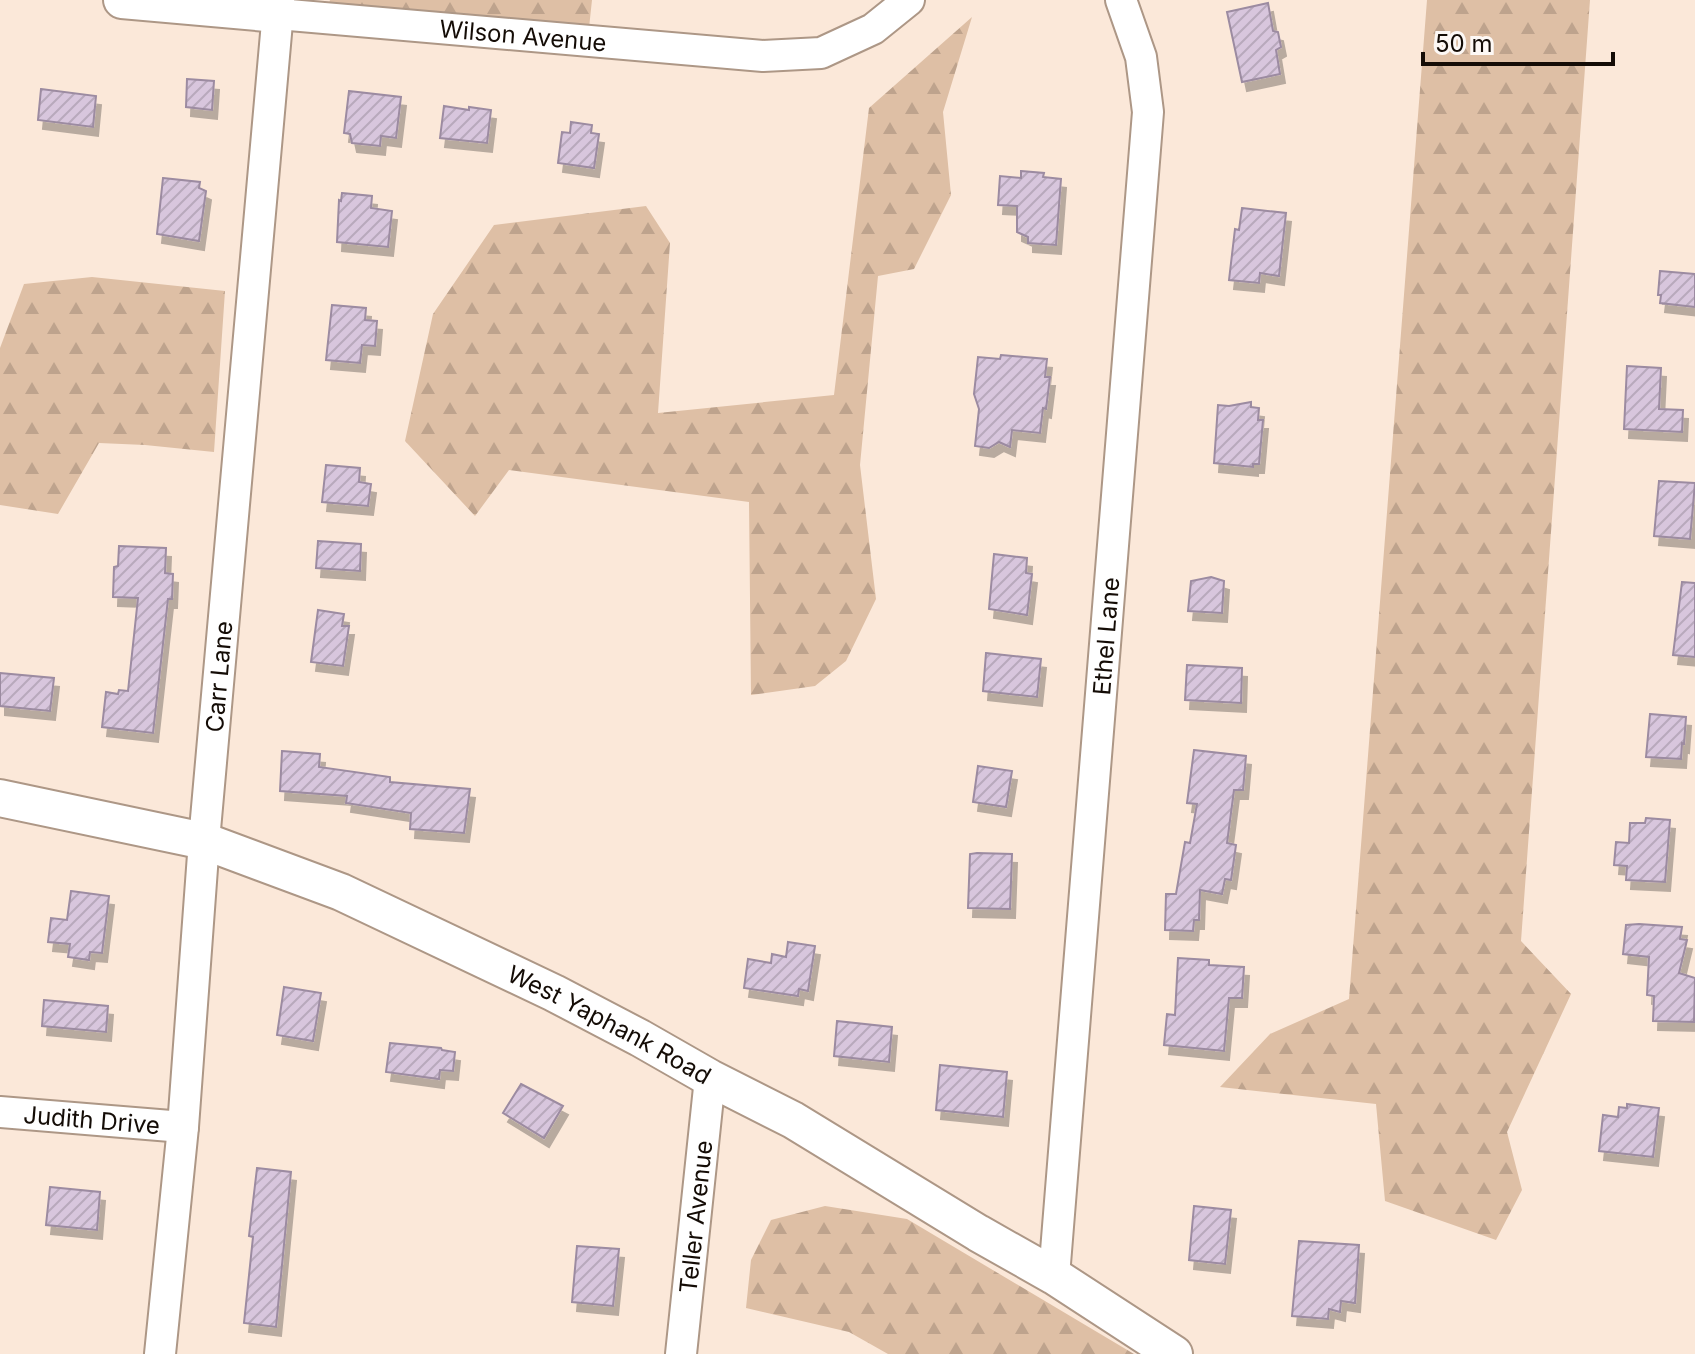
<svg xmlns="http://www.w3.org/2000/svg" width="1695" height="1354" font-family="Inter,sans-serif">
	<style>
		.forest { fill: url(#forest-firs) }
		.building { fill: url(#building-hatch); stroke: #9c8ba1; stroke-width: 2; filter: url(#shadow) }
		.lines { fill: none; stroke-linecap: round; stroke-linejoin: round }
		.minor-casing { stroke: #ad9786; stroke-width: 34 }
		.tertiary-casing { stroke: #ad9786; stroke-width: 40 }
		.minor { stroke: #fff; stroke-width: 30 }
		.tertiary { stroke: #fff; stroke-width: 36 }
		.labels { text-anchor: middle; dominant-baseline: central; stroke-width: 8; stroke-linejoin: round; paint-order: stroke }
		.street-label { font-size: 24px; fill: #140c06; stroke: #fdf8f5 }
	</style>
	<defs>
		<pattern id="forest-firs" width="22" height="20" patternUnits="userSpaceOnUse" patternTransform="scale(2)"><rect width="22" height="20" fill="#debfa5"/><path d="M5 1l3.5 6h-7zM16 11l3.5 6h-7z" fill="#bea38d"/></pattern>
		<pattern id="building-hatch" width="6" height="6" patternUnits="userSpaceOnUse" patternTransform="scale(2)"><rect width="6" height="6" fill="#d8c6dd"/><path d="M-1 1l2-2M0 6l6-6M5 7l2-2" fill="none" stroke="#b8a9bc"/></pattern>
		<filter id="shadow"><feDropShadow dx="5" dy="9" stdDeviation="0" flood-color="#0004"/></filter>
	</defs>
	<rect width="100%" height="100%" fill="#fbe8d9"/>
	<path class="forest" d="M 330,0 L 592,0 L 589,28 L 329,3 Z
		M 1427,0 L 1590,0 L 1521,941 L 1571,994 L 1507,1132 L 1522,1190 L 1496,1240 L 1385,1201 L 1376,1104 L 1220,1087 L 1270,1034 L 1349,999 Z
		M 972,17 L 943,112 L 951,195 L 914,269 L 878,276 L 860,465 L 876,599 L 846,661 L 815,686 L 751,695 L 749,502 L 509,470 L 475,516 L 405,441 L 433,314 L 494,225 L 646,206 L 670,243 L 658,413 L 834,395 L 869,108 Z
		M 92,277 L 225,291 L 214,452 L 145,445 L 99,443 L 58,514 L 0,505 L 0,348 L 24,284 Z
		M 825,1206 L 907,1219 L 1134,1354 L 888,1354 L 849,1332 L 746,1308 L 751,1260 L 771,1220 Z"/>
	<path class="building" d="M 1268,3 L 1273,31 L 1278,32 L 1281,47 L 1276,50 L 1280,74 L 1242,82 L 1227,12 Z
		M 187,79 L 214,81 L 212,110 L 186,107 Z
		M 41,89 L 96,96 L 93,127 L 38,120 Z
		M 349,91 L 401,97 L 396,138 L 381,136 L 380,146 L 352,143 L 350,134 L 344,133 Z
		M 444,106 L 469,110 L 469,107 L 491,110 L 487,143 L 440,138 Z
		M 571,122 L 592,125 L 591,133 L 599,134 L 594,168 L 558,163 L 562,132 L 570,133 Z
		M 1021,171 L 1044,173 L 1043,177 L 1061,179 L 1056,245 L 1028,243 L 1028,237 L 1017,232 L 1017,206 L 998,205 L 1000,176 L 1021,178 Z
		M 163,178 L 200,182 L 199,188 L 206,191 L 199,241 L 157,234 Z
		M 342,193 L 372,196 L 371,208 L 392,211 L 388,247 L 337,242 L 339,200 L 341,201 Z
		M 1242,208 L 1286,213 L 1279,276 L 1260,273 L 1259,283 L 1229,280 L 1235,229 L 1239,230 Z
		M 1660,271 L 1695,274 L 1695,307 L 1660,303 L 1661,295 L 1658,295 Z
		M 332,305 L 366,308 L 365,320 L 377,321 L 375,346 L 362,345 L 360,363 L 326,360 Z
		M 1001,355 L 1047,359 L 1045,377 L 1050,377 L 1046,409 L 1043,408 L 1040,433 L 1012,430 L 1010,447 L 999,442 L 989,448 L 975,446 L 979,409 L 974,394 L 978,357 L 1000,359 Z
		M 1627,366 L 1661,368 L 1659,409 L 1683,410 L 1682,432 L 1624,429 Z
		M 1251,402 L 1251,407 L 1259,408 L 1258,420 L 1263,420 L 1259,464 L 1253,464 L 1253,467 L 1214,463 L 1218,405 L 1229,406 Z
		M 326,465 L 360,468 L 359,482 L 371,484 L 368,506 L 322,502 Z
		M 1659,481 L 1695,483 L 1690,539 L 1654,536 Z
		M 318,541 L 361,544 L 360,571 L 316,568 Z
		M 119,546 L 166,548 L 165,573 L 173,574 L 172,599 L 168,599 L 153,733 L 102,727 L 106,692 L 118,694 L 119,690 L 128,691 L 138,598 L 113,597 L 114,567 L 118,566 Z
		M 994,554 L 1027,558 L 1026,573 L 1032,574 L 1027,615 L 989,609 Z
		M 1211,577 L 1224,581 L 1222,613 L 1188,611 L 1191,581 Z
		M 1682,582 L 1695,583 L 1695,657 L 1673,655 Z
		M 318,610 L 344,614 L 342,626 L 349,626 L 343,666 L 311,662 Z
		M 986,653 L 1041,659 L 1037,697 L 983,691 Z
		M 1187,665 L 1242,668 L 1241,703 L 1185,700 Z
		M 0,673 L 54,678 L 50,711 L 0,706 Z
		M 1650,714 L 1686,717 L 1684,744 L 1682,743 L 1681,759 L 1646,757 Z
		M 1194,750 L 1246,756 L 1243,790 L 1234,790 L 1227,843 L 1236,845 L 1231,880 L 1225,879 L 1222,894 L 1200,890 L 1199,920 L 1194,920 L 1193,931 L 1165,930 L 1166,894 L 1176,894 L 1185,842 L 1190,843 L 1197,804 L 1187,803 Z
		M 282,751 L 320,754 L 319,767 L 390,777 L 390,782 L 470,789 L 464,833 L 410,829 L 411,813 L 346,803 L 347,796 L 280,791 Z
		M 978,766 L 1012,771 L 1006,807 L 973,802 Z
		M 1646,818 L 1670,820 L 1665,882 L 1626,880 L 1627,866 L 1614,865 L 1616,842 L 1629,843 L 1630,823 L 1645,823 Z
		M 977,853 L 1012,854 L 1010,909 L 968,908 L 970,854 Z
		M 71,891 L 109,896 L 102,953 L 90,952 L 89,960 L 68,957 L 70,944 L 48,942 L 51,918 L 67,920 Z
		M 1639,924 L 1682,927 L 1680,939 L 1687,940 L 1679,973 L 1695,978 L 1694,1022 L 1653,1021 L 1654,996 L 1647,995 L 1649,957 L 1623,954 L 1626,925 Z
		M 788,942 L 815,946 L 808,991 L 799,989 L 798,996 L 744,988 L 748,959 L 771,963 L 772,954 L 786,957 Z
		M 1178,958 L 1209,960 L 1209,965 L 1244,967 L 1242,998 L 1229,998 L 1224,1051 L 1164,1045 L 1167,1014 L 1175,1015 Z
		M 284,987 L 321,993 L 313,1041 L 277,1035 Z
		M 44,1000 L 108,1006 L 106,1032 L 42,1026 Z
		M 837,1021 L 892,1027 L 889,1062 L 834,1056 Z
		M 390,1043 L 441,1048 L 442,1050 L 455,1052 L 453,1071 L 440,1070 L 439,1079 L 386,1072 Z
		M 940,1065 L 1007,1072 L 1003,1117 L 936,1110 Z
		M 521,1084 L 563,1106 L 544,1138 L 503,1113 Z
		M 1627,1104 L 1659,1108 L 1653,1157 L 1599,1151 L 1603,1115 L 1618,1117 L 1619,1107 L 1627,1108 Z
		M 257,1168 L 291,1172 L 276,1327 L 244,1323 L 253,1237 L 249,1236 Z
		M 50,1187 L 100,1192 L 97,1230 L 46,1225 Z
		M 1194,1206 L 1231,1210 L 1225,1264 L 1189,1260 Z
		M 1299,1241 L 1359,1245 L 1355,1303 L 1341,1301 L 1340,1312 L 1329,1309 L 1328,1319 L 1292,1316 Z
		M 577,1246 L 619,1249 L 613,1306 L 572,1302 Z"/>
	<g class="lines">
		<g class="minor-casing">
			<g id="minor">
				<path id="s1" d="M 278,14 L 763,56 L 821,53 L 873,29 L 909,0"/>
				<path id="s2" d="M 0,1112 L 183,1127"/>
				<path id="s3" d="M 1054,1276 L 1148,112 L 1141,57 L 1121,0"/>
				<path id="s4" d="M 160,1354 L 183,1127 L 204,841 L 279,0"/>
				<path id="s5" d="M 681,1354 L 710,1078"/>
			</g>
		</g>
		<g class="tertiary-casing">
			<g id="tertiary">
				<path d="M 122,0 L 278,14"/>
				<path id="s6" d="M 0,798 L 204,841 L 341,892 L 554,993 L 640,1038 L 710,1078 L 793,1120 L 978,1233 L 1054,1276 L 1174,1354"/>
			</g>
		</g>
		<use href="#minor" class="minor"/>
		<use href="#tertiary" class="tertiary"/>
	</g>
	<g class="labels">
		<g class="street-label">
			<text stroke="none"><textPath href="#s1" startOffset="246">Wilson Avenue</textPath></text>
			<text stroke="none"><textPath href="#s3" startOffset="642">Ethel Lane</textPath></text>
			<text stroke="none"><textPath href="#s4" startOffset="680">Carr Lane</textPath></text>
			<text stroke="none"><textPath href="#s6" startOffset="654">West Yaphank Road</textPath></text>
			<text stroke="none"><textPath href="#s2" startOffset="92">Judith Drive</textPath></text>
			<text stroke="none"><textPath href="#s5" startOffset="138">Teller Avenue</textPath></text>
		</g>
	</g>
	<path d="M1423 52v12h190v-12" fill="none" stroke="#140c06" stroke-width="4"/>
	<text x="1435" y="52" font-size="24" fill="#140c06" stroke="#fdf8f5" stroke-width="6" paint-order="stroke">50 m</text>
</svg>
